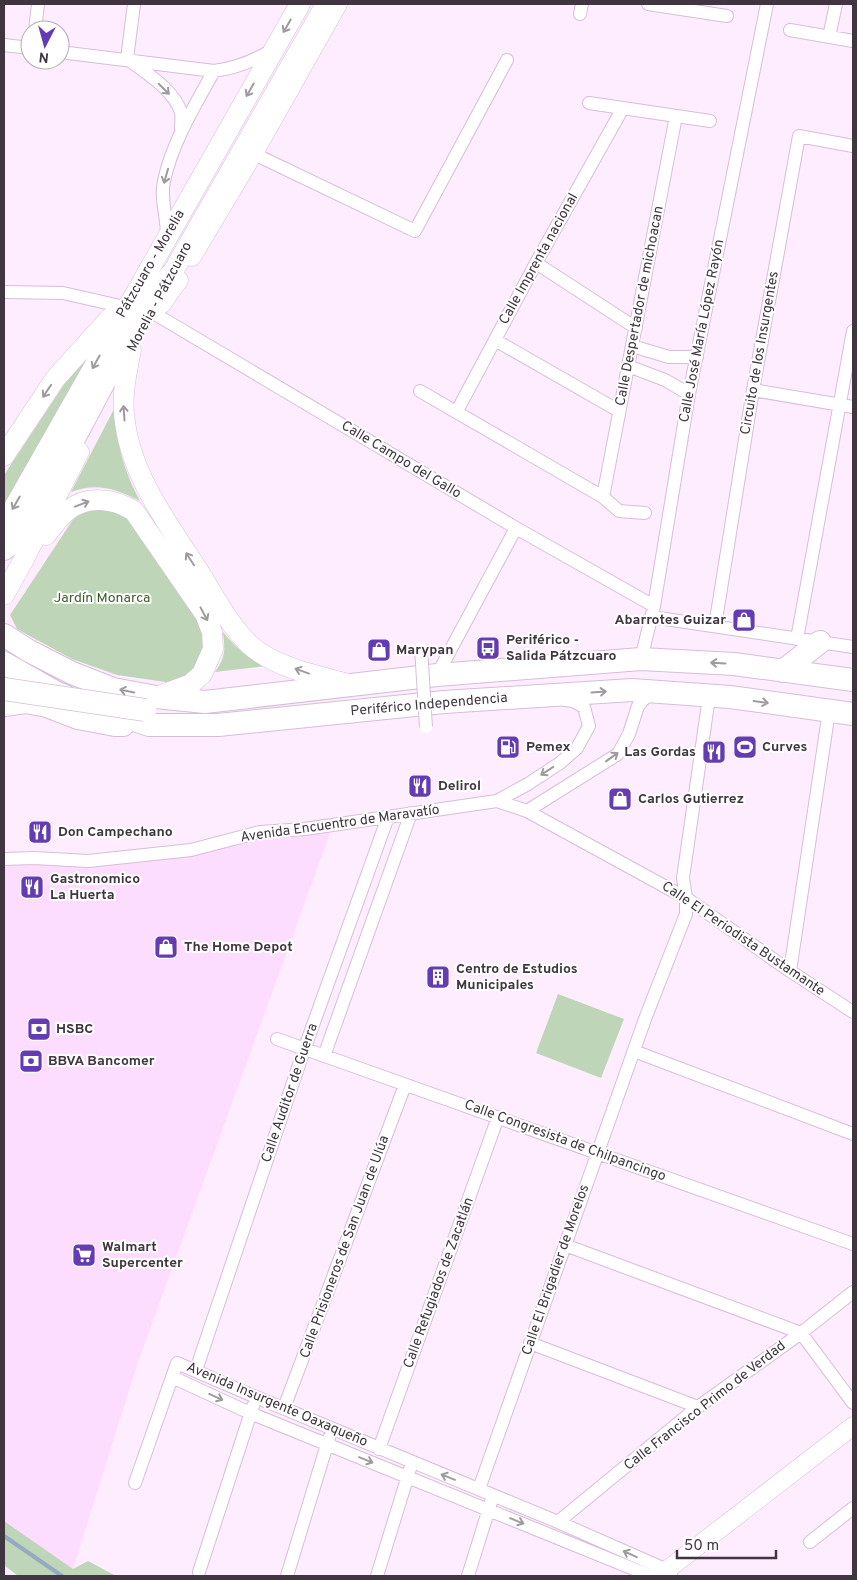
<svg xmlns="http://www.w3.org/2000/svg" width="857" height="1580" font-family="Overpass,sans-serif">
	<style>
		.built { fill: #fcdcff }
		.green { fill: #bed5b7 }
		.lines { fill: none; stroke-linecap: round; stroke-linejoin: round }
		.stream { stroke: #95aac1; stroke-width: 4 }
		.street-casing { stroke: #d7bdd9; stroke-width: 14 }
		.secondary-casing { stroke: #d7bdd9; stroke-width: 19 }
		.primary-casing { stroke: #d7bdd9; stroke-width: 21 }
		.highway-casing { stroke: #d7bdd9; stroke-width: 24 }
		.street { stroke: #fff; stroke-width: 12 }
		.secondary { stroke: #fff; stroke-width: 18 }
		.primary { stroke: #fff; stroke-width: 20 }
		.highway { stroke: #fff; stroke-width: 22 }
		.street-bridge-casing { stroke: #d7bdd9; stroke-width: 14; stroke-linecap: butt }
		.highway-bridge-casing { stroke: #d7bdd9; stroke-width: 24; stroke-linecap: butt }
		.street-bridge { stroke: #fff; stroke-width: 12 }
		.highway-bridge { stroke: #fff; stroke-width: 22 }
		.oneway { stroke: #a09aa0 }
		.labels { text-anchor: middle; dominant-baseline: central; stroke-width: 4; stroke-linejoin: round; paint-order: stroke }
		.street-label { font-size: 14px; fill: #403540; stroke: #fff }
		.park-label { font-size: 14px; fill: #3a5c2c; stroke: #fff }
		.poi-label { font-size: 14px; font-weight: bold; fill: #403540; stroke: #fff; text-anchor: start }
	</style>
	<rect width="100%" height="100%" fill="#fdedfe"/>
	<path class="built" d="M 328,818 L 330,833 L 138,1362 L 73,1569 L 4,1521 L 4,857 L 77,859 L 189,845 L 252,828 Z"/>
	<path class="green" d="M 94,354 L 4,507 L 4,475 L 77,365 Z
		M 114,409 C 117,444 123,469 140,501 C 117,489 96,482 71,492 Z
		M 86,509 C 102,509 114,511 128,518 L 197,615 L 207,649 L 188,679 L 166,682 L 117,675 L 72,659 L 17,629 L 10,615 L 74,518 Z
		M 223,632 C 236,648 247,658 266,666 L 215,672 C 226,656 225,651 223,632 Z
		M 558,994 L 624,1019 L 601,1078 L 536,1053 Z
		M 4,1521 L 73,1569 L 88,1561 L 116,1576 L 18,1576 L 4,1565 Z"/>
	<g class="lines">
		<path class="stream" d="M 4,1536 L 62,1576"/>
		<g class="street-casing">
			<path id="street" d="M 648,4 L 727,16
				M 580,14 L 582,4
				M 35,30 L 38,4
				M 790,30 L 853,41
				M 829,37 L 836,4
				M 4,45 L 30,48
				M 60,52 L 214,71 C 235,68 252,62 270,51
				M 127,59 L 134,4
				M 129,60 C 147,74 173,89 181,112 C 182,117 181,123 181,128
				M 589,103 L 710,121
				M 248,151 L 415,231 L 507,60
				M 167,235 C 167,217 160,198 164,181 C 172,143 195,105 214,71
				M 536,263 L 636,328
				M 4,292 L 63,293 L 120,306
				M 150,311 L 516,528 L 654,606
				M 495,340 L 619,411
				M 632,346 L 669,357 L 697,357
				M 628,366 L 665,380 L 689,394
				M 753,390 L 853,407
				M 420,391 L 603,497 L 619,511 L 645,513
				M 457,411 L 536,263 L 623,108
				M 603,497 L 676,116
				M 652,617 L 853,647
				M 715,626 L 753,390 L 799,136 L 853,146
				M 797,639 L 853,331
				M 641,659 L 654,606 L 689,394 L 767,4
				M 437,675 L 516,528
				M 497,801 L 527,811 L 686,898 L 790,971 L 853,1012
				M 527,811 L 618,754 L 629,734 L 638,706 L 651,691
				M 4,859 L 34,858 L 88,861 L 191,850 L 260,832 L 305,829 L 497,801 L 528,784 L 560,763 L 577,748 L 589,726 L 584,707 L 573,701 L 565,700
				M 790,971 L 829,711
				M 277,1039 L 853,1244
				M 634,1051 L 853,1134
				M 324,1056 L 411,813
				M 565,1245 L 801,1333 L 853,1403
				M 530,1343 L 698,1407
				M 196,1370 L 304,1050 L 388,817
				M 172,1377 L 250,1413 L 651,1576
				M 284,1408 L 405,1085
				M 379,1449 L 498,1117
				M 135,1483 L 177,1363 L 256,1397 L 558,1522 L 667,1570 L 671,1574
				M 479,1489 L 645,1019 L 686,914 L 686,898 L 683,878 L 709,697
				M 558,1522 L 698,1407 L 801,1333 L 853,1292
				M 810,1542 L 853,1508
				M 199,1572 L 253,1406
				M 287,1576 L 329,1438
				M 377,1576 L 410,1469
				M 468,1576 L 491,1502"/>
		</g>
		<g class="secondary-casing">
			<path id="secondary" d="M 192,257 L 254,153 L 338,4
				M 150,311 L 162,304 L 179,280
				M 659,1576 L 853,1426"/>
		</g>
		<g class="primary-casing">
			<path id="primary" d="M 162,291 L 326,4
				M 131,350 C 127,371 122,392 124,414 C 129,473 166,521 198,570 C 214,595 228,624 250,645 C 276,668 316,675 348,684
				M 4,456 L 55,379 L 110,318
				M 4,525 L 300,4
				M 46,535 C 52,527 59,517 67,511 C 87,495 113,498 134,511 L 205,614 L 212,632 L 213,649 L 202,674 L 191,684 L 156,697
				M 4,595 L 23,561 L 79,452"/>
		</g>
		<g class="highway-casing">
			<path id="highway" d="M 4,549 L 19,537 L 33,516 L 139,316 L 170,276
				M 4,635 L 29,651 L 72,673 L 113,689 L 156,697 L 205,702 L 437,675 L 641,659 L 734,664 L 853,680
				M 4,663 L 57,693 L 65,696
				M 783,671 L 820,642
				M 4,705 L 26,702 L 47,706 L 78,718 L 115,725 L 123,725
				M 105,710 L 149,725 L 218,725 L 444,702 L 632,690 L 730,697 L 853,714"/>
		</g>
		<use href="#street" class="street"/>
		<use href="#secondary" class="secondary"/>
		<use href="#primary" class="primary"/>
		<use href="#highway" class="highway"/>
		<g class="street-bridge-casing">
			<path id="street-bridge" d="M 421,648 L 426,727"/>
		</g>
		<g class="highway-bridge-casing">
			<path id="highway-bridge" d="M 4,689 L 145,710"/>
		</g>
		<use href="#street-bridge" class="street-bridge"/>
		<use href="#highway-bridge" class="highway-bridge"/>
	</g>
	<defs><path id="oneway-shaft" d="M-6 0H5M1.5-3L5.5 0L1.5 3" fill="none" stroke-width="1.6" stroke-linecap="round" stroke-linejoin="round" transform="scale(1.25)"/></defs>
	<g class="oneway">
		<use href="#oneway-shaft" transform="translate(287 26) rotate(120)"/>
		<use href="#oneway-shaft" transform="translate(164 89) rotate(45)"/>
		<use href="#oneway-shaft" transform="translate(250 90) rotate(120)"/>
		<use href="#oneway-shaft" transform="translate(166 176) rotate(106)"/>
		<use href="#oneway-shaft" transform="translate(96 362) rotate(119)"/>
		<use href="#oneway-shaft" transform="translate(47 391) rotate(124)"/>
		<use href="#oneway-shaft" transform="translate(124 413) rotate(-94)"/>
		<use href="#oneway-shaft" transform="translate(16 503) rotate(120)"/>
		<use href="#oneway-shaft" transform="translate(82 504) rotate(-21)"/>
		<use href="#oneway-shaft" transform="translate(190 559) rotate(-123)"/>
		<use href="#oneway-shaft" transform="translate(204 614) rotate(62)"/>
		<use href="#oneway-shaft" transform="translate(718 663) rotate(-177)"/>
		<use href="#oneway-shaft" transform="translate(302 671) rotate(-160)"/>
		<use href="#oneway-shaft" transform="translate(127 691) rotate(-169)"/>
		<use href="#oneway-shaft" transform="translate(599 692) rotate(-4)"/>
		<use href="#oneway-shaft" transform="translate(761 702) rotate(8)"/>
		<use href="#oneway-shaft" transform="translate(612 757) rotate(-36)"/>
		<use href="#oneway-shaft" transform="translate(547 771) rotate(147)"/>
		<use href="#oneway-shaft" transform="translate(216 1397) rotate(24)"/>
		<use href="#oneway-shaft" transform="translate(366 1460) rotate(22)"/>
		<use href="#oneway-shaft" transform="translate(448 1477) rotate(-158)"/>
		<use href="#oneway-shaft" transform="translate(517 1521) rotate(22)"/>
		<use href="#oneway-shaft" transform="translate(630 1554) rotate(-156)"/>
	</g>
	<defs>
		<g id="shop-square" transform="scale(1.25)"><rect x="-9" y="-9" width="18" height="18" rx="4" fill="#653bb3" stroke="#fff"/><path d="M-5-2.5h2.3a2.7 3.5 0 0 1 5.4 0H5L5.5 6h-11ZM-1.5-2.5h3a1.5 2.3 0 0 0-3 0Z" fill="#fff"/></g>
		<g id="bus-square" transform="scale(1.25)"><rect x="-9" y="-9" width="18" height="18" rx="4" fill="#653bb3" stroke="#fff"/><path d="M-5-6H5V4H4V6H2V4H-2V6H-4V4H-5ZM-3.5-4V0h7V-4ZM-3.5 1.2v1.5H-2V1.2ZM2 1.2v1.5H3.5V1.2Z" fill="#fff"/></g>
		<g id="fuel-square" transform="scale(1.25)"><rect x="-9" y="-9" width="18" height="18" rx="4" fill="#653bb3" stroke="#fff"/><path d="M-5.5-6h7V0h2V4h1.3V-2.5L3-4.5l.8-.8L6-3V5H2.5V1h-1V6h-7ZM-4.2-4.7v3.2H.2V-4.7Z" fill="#fff"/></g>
		<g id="stadium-square" transform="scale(1.25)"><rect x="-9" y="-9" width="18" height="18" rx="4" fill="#653bb3" stroke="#fff"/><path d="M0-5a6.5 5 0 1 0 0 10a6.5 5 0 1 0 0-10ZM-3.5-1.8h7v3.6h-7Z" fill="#fff"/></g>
		<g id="restaurant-square" transform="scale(1.25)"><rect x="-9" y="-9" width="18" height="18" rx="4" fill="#653bb3" stroke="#fff"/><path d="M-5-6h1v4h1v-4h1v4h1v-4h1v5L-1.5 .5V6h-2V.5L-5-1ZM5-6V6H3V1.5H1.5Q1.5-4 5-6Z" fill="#fff"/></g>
		<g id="building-square" transform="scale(1.25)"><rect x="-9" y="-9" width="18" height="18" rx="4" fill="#653bb3" stroke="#fff"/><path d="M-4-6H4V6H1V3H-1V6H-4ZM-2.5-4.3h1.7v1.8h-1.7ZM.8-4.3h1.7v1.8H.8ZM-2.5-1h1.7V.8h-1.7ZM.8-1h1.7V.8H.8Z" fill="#fff"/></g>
		<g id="bank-square" transform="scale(1.25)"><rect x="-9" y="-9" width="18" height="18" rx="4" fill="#653bb3" stroke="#fff"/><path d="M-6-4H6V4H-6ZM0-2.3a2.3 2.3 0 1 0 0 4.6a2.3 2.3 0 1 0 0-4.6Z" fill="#fff"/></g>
		<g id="supermarket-square" transform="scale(1.25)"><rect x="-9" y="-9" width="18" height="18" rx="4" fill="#653bb3" stroke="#fff"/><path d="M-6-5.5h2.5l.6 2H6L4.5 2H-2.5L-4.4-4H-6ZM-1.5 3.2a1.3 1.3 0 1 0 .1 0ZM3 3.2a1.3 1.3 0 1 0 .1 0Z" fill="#fff"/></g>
	</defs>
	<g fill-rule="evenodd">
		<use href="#shop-square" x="744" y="620"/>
		<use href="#bus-square" x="488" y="648"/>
		<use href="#shop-square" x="379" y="650"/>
		<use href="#fuel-square" x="508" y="747"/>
		<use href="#stadium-square" x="745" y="747"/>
		<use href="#restaurant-square" x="714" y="752"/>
		<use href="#restaurant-square" x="420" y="786"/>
		<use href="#shop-square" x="620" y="799"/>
		<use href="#restaurant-square" x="40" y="832"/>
		<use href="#restaurant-square" x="32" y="887"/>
		<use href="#shop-square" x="166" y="947"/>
		<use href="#building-square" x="438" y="977"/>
		<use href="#bank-square" x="39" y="1029"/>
		<use href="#bank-square" x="31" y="1061"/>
		<use href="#supermarket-square" x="84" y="1255"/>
	</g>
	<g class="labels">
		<g class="street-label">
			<text transform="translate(539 259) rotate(-61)">Calle Imprenta nacional</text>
			<text transform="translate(151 264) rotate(-60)">Pátzcuaro - Morelia</text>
			<text transform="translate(160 297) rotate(-62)">Morelia - Pátzcuaro</text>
			<text transform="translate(640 306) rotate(-79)">Calle Despertador de michoacan</text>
			<text transform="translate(702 331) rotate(-79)">Calle José María López Rayón</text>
			<text transform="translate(760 353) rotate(-80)">Circuito de los Insurgentes</text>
			<text transform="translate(401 460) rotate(31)">Calle Campo del Gallo</text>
			<text transform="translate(429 705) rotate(-5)">Periférico Independencia</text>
			<text transform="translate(340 824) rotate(-8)">Avenida Encuentro de Maravatío</text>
			<text transform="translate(743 939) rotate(34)">Calle El Periodista Bustamante</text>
			<text transform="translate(290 1093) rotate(-71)">Calle Auditor de Guerra</text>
			<text transform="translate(565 1141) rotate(20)">Calle Congresista de Chilpancingo</text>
			<text transform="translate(345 1247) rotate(-70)">Calle Prisioneros de San Juan de Ulúa</text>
			<text transform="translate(556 1270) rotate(-71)">Calle El Brigadier de Morelos</text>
			<text transform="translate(439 1283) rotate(-70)">Calle Refugiados de Zacatlán</text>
			<text transform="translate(277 1405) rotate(23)">Avenida Insurgente Oaxaqueño</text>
			<text transform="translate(705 1406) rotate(-38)">Calle Francisco Primo de Verdad</text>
		</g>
		<g class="park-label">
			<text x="102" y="598">Jardín Monarca</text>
		</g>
		<g class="poi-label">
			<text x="726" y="620" text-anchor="end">Abarrotes Guizar</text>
			<text x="506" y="640">Periférico -<tspan x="506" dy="16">Salida Pátzcuaro</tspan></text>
			<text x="396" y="650">Marypan</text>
			<text x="526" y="747">Pemex</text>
			<text x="762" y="747">Curves</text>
			<text x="696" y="752" text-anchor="end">Las Gordas</text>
			<text x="438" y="786">Delirol</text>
			<text x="638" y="799">Carlos Gutierrez</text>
			<text x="58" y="832">Don Campechano</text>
			<text x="50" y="879">Gastronomico<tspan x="50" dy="16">La Huerta</tspan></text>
			<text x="184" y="947">The Home Depot</text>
			<text x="456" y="969">Centro de Estudios<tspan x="456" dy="16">Municipales</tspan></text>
			<text x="56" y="1029">HSBC</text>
			<text x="48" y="1061">BBVA Bancomer</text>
			<text x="102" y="1247">Walmart<tspan x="102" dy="16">Supercenter</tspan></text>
		</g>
	</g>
	<rect width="857" height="1580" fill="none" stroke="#403540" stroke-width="10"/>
	<g transform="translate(45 45) rotate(186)"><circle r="24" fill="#ffffff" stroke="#b3aeb3"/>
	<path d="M0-4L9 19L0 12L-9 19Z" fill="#653bb3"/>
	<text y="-8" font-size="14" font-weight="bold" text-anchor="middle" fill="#403540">N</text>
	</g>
	<path d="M677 1550v8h99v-8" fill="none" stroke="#403540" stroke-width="2.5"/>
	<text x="684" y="1550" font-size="15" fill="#403540" stroke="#ffffff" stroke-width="4" paint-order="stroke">50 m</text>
</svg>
